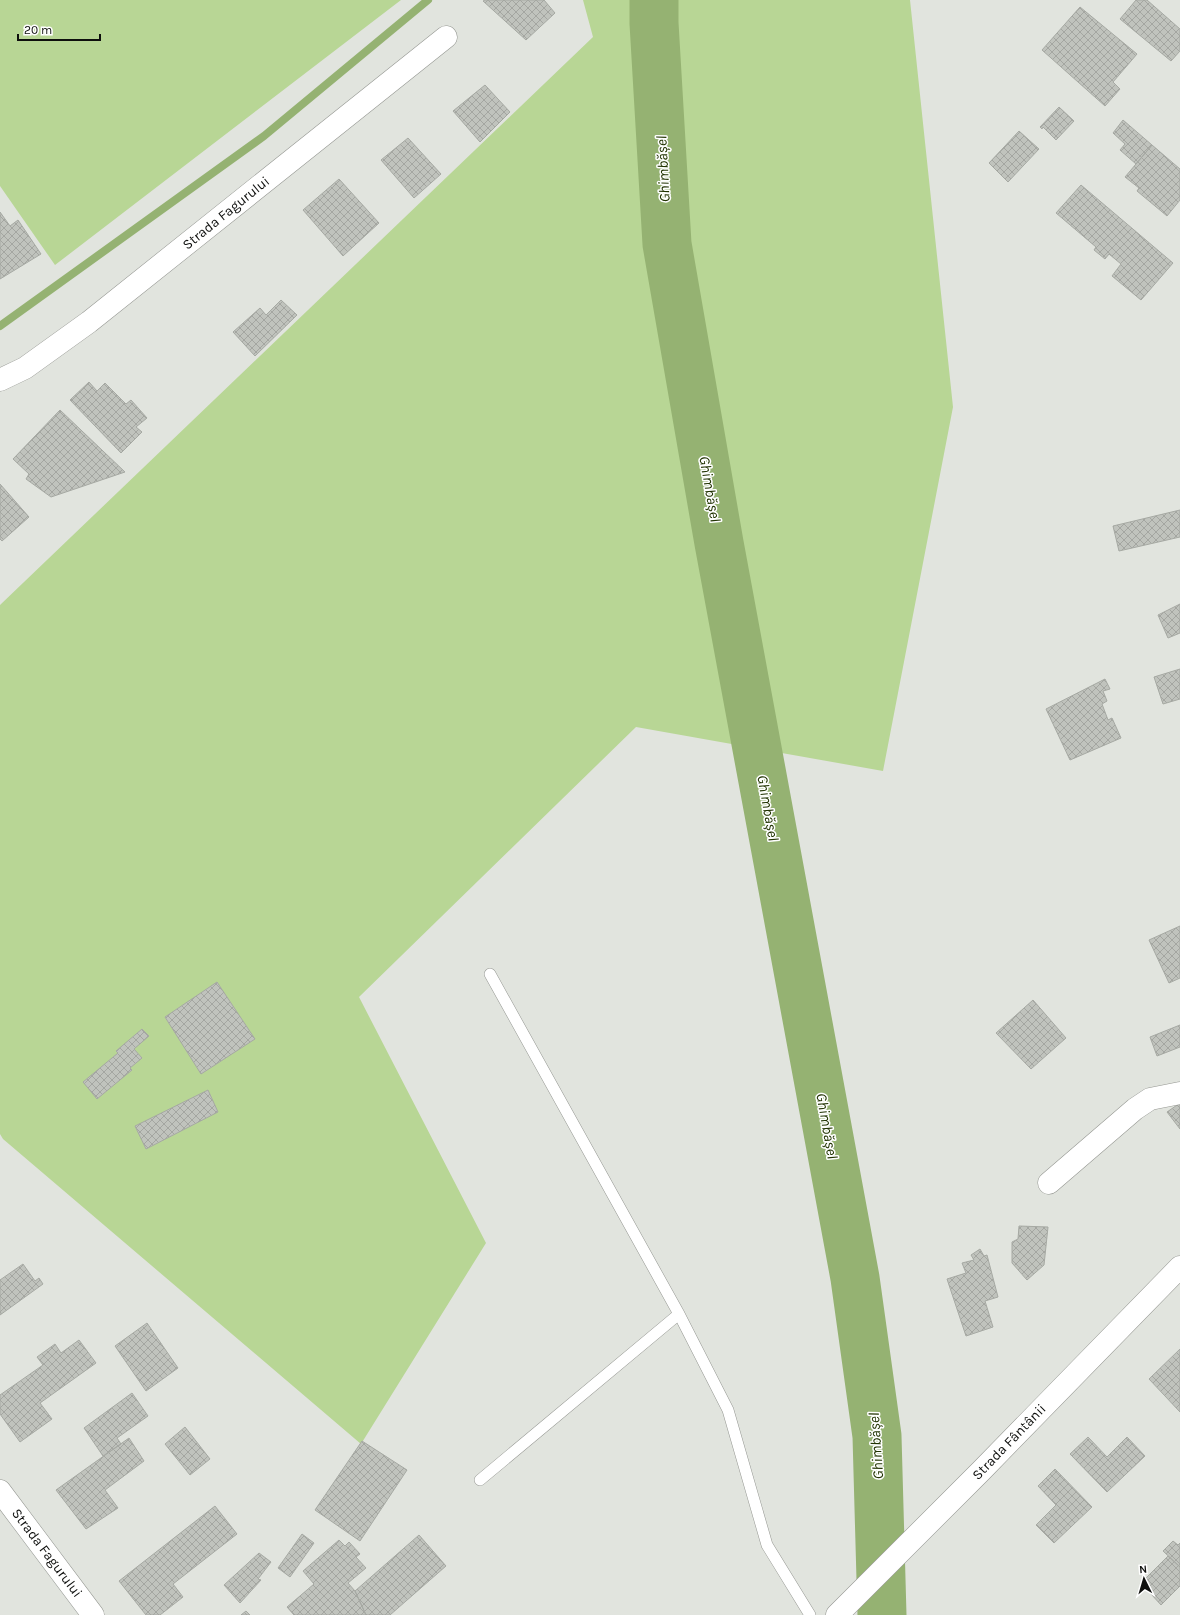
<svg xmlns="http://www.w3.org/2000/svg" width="1180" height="1615" font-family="Karla,sans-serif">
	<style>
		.green { fill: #b8d695 }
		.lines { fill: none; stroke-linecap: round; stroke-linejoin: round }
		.stream { stroke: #95b272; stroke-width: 8 }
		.river { stroke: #95b272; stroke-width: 49 }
		.building { fill: url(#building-cross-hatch); stroke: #a6a9a3 }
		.service-casing { stroke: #959792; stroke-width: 12 }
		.minor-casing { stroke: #959792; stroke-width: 23 }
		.tertiary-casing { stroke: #959792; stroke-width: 23 }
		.service { stroke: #fff; stroke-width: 11 }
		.minor { stroke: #fff; stroke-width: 22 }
		.tertiary { stroke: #fff; stroke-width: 22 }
		.labels { text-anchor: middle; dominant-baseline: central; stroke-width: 3; stroke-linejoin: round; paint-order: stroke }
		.street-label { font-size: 14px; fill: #0e0f0d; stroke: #fff }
		.water-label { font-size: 15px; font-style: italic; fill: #213302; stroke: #fff }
	</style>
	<defs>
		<pattern id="building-cross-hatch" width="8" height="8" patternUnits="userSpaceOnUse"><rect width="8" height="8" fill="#c0c3bd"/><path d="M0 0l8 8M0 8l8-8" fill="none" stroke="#a4a6a1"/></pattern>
	</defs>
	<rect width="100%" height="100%" fill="#e1e4de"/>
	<path class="green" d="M 0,0 L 401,0 L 55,265 L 0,186 Z
		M 583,0 L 910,0 L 953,407 L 883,771 L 636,727 L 359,997 L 486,1243 L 361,1444 L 3,1139 L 0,1134 L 0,605 L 593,37 Z"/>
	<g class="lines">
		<path class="stream" d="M 0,326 L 264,136 L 428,0"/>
		<path class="river" d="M 654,0 L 654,23 L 667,244 L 719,543 L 855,1278 L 877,1436 L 882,1615"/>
	</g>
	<path class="building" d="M 485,0 L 544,0 L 555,13 L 526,40 L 483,1 Z
		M 1136,0 L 1147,0 L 1180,29 L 1180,51 L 1171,61 L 1120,19 Z
		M 1080,7 L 1137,54 L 1113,82 L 1120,89 L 1105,106 L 1042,50 Z
		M 485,85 L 510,112 L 480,142 L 453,111 Z
		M 1059,107 L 1074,121 L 1056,140 L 1043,127 L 1042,129 L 1040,127 Z
		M 1123,120 L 1152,145 L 1136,164 L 1120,150 L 1125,144 L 1113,133 Z
		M 1019,131 L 1039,149 L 1008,182 L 989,163 Z
		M 408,138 L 441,174 L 414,198 L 381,160 Z
		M 1152,145 L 1180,169 L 1180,200 L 1167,216 L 1137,191 L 1139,188 L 1125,177 Z
		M 339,179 L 379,223 L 343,256 L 303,210 Z
		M 1081,185 L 1173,263 L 1141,300 L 1112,276 L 1121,264 L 1109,254 L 1105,259 L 1094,250 L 1096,247 L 1056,213 Z
		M 0,212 L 10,226 L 18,220 L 41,254 L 0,279 Z
		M 281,300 L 297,315 L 255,356 L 233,332 L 260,308 L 266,315 Z
		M 89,382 L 97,391 L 105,383 L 126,404 L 131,400 L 147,418 L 136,427 L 142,432 L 121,453 L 70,400 Z
		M 60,410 L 125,472 L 51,497 L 26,479 L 29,474 L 13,459 Z
		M 0,484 L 29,517 L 2,541 L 0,539 Z
		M 1180,510 L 1180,537 L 1119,551 L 1113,526 Z
		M 1180,604 L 1180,633 L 1168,638 L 1158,615 Z
		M 1180,669 L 1180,699 L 1163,704 L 1154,677 Z
		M 1105,679 L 1110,689 L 1103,691 L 1107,701 L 1102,704 L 1108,720 L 1112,718 L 1121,738 L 1070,760 L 1046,709 Z
		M 1180,926 L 1180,978 L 1169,983 L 1149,940 Z
		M 217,982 L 255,1039 L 201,1074 L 165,1017 Z
		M 1033,1000 L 1066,1038 L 1031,1069 L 996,1033 Z
		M 1180,1025 L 1180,1047 L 1157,1056 L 1150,1037 Z
		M 142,1029 L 149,1036 L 134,1049 L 142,1058 L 130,1068 L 132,1070 L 97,1099 L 83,1082 L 118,1053 L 116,1051 Z
		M 208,1090 L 218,1112 L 146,1149 L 135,1126 Z
		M 1180,1103 L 1180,1129 L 1167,1112 Z
		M 1019,1226 L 1048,1227 L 1044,1265 L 1027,1280 L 1012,1263 L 1012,1242 L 1018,1239 Z
		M 980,1249 L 984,1256 L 987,1255 L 998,1297 L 985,1301 L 993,1327 L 966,1336 L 947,1279 L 966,1273 L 962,1263 L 974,1260 L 971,1255 Z
		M 23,1264 L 35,1281 L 39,1278 L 43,1284 L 0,1315 L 0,1280 Z
		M 147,1323 L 178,1368 L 146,1391 L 115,1346 Z
		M 79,1340 L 96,1363 L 40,1403 L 52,1419 L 20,1442 L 0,1414 L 0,1395 L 43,1365 L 37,1357 L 55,1344 L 61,1353 Z
		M 1180,1349 L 1180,1412 L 1149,1379 Z
		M 132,1393 L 148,1416 L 117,1438 L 121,1444 L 103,1456 L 84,1428 Z
		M 185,1427 L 210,1459 L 190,1475 L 165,1444 Z
		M 1088,1437 L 1107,1457 L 1127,1437 L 1145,1456 L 1107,1492 L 1070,1454 Z
		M 129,1438 L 144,1461 L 105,1490 L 118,1508 L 86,1529 L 56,1490 Z
		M 362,1441 L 407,1470 L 360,1541 L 315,1510 Z
		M 1055,1469 L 1092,1507 L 1054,1543 L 1036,1525 L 1056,1505 L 1038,1486 Z
		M 215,1506 L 237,1534 L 173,1584 L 183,1597 L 160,1615 L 146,1615 L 119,1581 Z
		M 302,1534 L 314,1543 L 290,1577 L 278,1568 Z
		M 419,1535 L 446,1566 L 390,1615 L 366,1615 L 355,1591 Z
		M 339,1540 L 345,1546 L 349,1542 L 360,1554 L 356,1557 L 366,1568 L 348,1583 L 355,1591 L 366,1615 L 294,1615 L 287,1607 L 314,1584 L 303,1571 Z
		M 1173,1541 L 1178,1545 L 1180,1543 L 1180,1567 L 1163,1551 Z
		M 259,1553 L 271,1562 L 258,1579 L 261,1580 L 240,1603 L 224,1585 Z
		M 1168,1556 L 1180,1567 L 1180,1586 L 1161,1605 L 1141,1583 Z
		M 246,1611 L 250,1615 L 241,1615 Z"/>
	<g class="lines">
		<g class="service-casing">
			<path id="service" d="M 490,974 L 679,1314 L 728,1410 L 767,1545 L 810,1615
				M 480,1480 L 679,1314"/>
		</g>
		<g class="minor-casing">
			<path id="minor" d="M 0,380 L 25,368 L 89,322 L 446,37
				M 1049,1183 L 1135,1109 L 1150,1099 L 1180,1093
				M 0,1491 L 93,1615"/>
		</g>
		<g class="tertiary-casing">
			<path id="tertiary" d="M 837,1615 L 981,1471 L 1180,1267"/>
		</g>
		<use href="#service" class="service"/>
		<use href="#minor" class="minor"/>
		<use href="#tertiary" class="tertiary"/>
	</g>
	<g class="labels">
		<g class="street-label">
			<text transform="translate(226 213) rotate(-39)">Strada Fagurului</text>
			<text transform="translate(1009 1442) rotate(-46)">Strada Fântânii</text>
			<text transform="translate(47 1553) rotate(53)">Strada Fagurului</text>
		</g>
		<g class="water-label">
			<text transform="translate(663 169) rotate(-93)">Ghimbășel</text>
			<text transform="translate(710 489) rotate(80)">Ghimbășel</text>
			<text transform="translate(768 808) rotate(80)">Ghimbășel</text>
			<text transform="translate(827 1126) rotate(80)">Ghimbășel</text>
			<text transform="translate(876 1446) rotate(-94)">Ghimbășel</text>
		</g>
	</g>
	<g transform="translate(1144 1579) rotate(355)" stroke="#ffffff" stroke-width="3" paint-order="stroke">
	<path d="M0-3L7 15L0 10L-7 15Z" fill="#0e0f0d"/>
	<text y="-6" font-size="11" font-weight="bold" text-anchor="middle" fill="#0e0f0d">N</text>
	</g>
	<path d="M18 34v6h82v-6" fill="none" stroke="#0e0f0d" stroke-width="2"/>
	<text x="24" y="34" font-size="12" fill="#0e0f0d" stroke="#ffffff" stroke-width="3" paint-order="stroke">20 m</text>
</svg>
